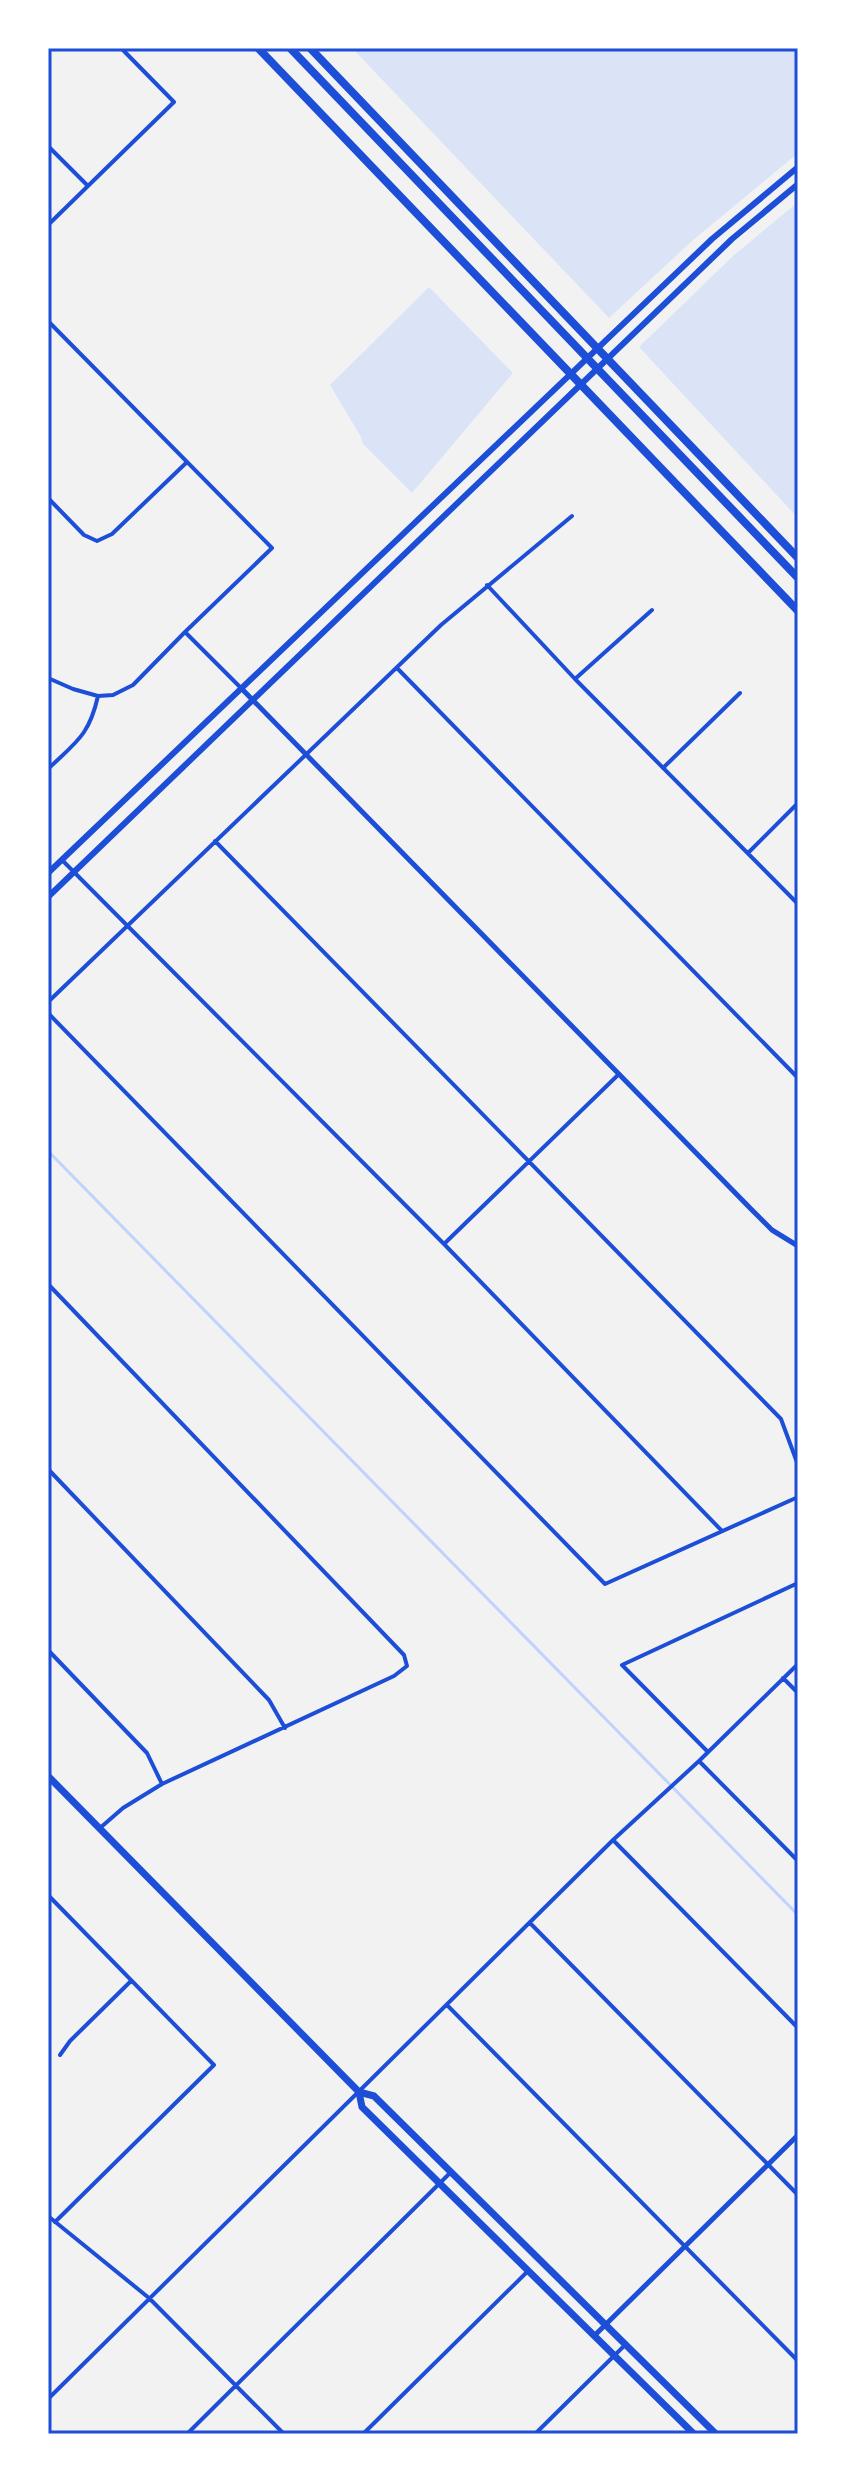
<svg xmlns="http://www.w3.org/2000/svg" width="846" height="2482" font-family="'Open Sans',sans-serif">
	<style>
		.green { fill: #dbe4f7 }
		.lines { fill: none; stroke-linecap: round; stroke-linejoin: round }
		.stream { stroke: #bfd3fe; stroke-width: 3 }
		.minor { stroke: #1d4ed8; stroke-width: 4 }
		.tertiary { stroke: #1d4ed8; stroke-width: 5 }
		.secondary { stroke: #1d4ed8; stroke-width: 6 }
		.primary { stroke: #1d4ed8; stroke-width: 7 }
		.motorway { stroke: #1d4ed8; stroke-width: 8 }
		.neatline { fill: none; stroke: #1d4ed8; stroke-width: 3 }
	</style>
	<rect width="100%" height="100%" fill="#f2f2f2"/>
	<path class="green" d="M 352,48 L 798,48 L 798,153 L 692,241 L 609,318 Z
		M 798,202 L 798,518 L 639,347 L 734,255 Z
		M 429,287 L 513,373 L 412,493 L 363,444 L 361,437 L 330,385 Z"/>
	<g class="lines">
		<path class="stream" d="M 48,1151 L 798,1915"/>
		<path class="minor" d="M 48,146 L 88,186
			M 48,225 L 174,102 L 121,48
			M 48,321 L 272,548 L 185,632 L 133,685 L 113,695 L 98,696 C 89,736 76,742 48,769
			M 48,498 L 84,535 L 97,541 L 112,534 L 186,463
			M 487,585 L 575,679 L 798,904
			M 185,632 L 241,688
			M 397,668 L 798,1078
			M 48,678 L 73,689 L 98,696
			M 575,679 L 652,610
			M 663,768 L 740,693
			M 215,841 L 781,1419 L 798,1465
			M 748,853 L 798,803
			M 62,860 L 444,1244 L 722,1531
			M 48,1002 L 441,625 L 572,516
			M 48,1013 L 605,1584 L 798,1497
			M 444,1244 L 619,1074
			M 48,1284 L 404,1655 L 407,1666 L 394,1676 L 162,1784 L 123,1808 L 100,1828
			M 48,1469 L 269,1700 L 285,1728
			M 48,1650 L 147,1753 L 162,1784
			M 783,1678 L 798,1693
			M 708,1752 L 622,1665 L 798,1583
			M 699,1761 L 798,1861
			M 613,1840 L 798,2028
			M 48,1895 L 214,2065 L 55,2222
			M 530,1923 L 798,2195
			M 447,2005 L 798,2361
			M 60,2055 L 70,2041 L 131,1981
			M 48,2216 L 149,2298 L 284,2434
			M 48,2399 L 613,1840 L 699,1761 L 798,1664
			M 187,2434 L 450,2173
			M 363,2434 L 528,2271
			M 535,2434 L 624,2346"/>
		<path class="tertiary" d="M 241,688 L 751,1209 L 772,1230 L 798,1246
			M 594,2336 L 798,2135"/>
		<path class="secondary" d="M 48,873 L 712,239 L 798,167
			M 48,897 L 732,239 L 798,184"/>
		<path class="primary" d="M 48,1776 L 359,2092 L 374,2096 L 716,2434
			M 359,2092 L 362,2107 L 694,2434"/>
		<path class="motorway" d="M 258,48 L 798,611
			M 290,48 L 798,578
			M 310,48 L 798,558"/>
	</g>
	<rect width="846" height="2482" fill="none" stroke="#ffffff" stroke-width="100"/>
	<rect x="50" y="50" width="746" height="2382" class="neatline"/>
</svg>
